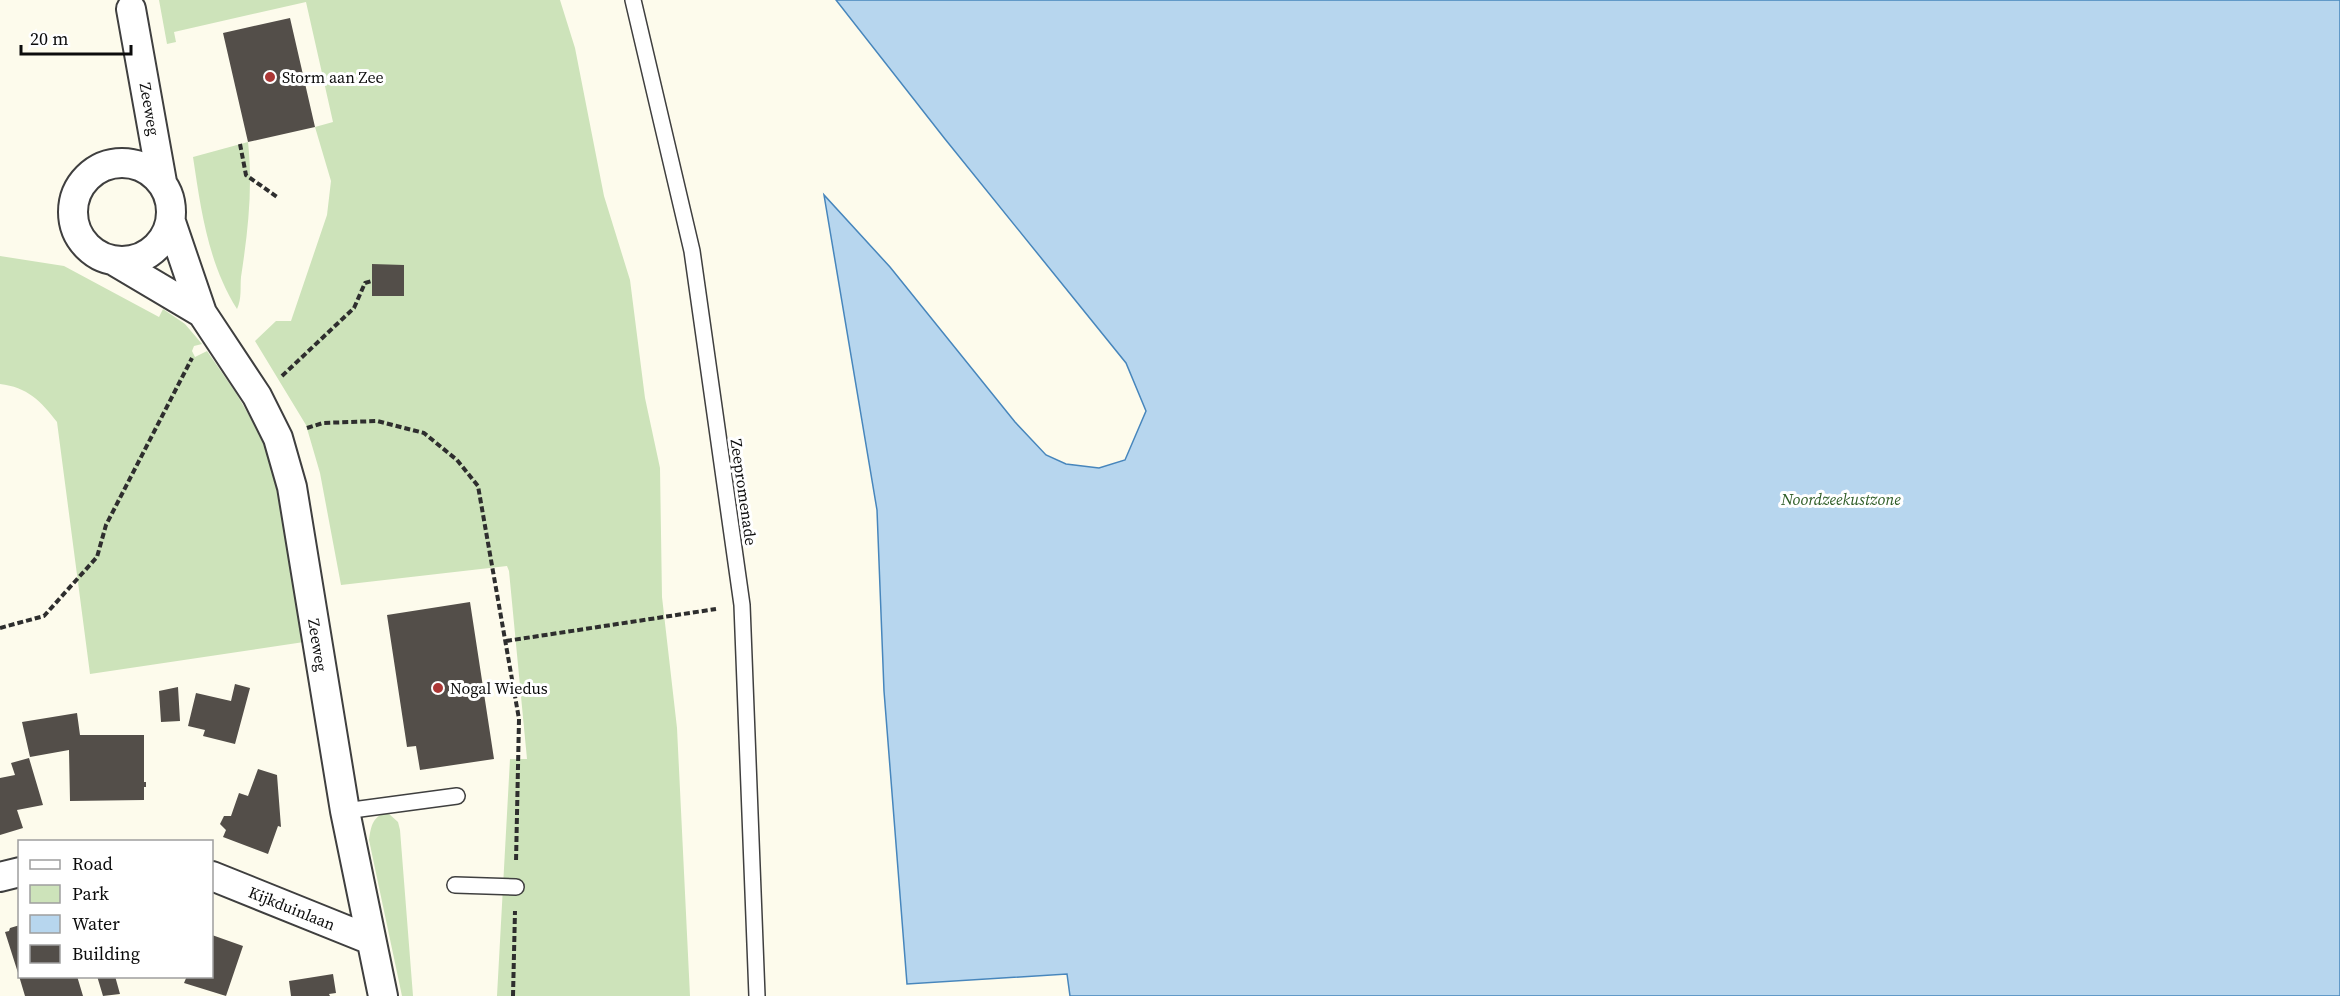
<svg xmlns="http://www.w3.org/2000/svg" width="2340" height="996" font-family="'Source Serif 4',serif">
	<style>
		.green { fill: #cde3ba }
		.water { fill: #b7d6ee; stroke: #4786bc; stroke-width: 1.5 }
		.building { fill: #534e49 }
		.lines { fill: none; stroke-linecap: round; stroke-linejoin: round }
		.lane-casing { stroke: #3f3f3f; stroke-width: 18 }
		.street-casing { stroke: #3f3f3f; stroke-width: 32 }
		.path { stroke: #2e2e2e; stroke-width: 4; stroke-dasharray: 6 3; stroke-linecap: butt }
		.lane { stroke: #fff; stroke-width: 15 }
		.street { stroke: #fff; stroke-width: 28 }
		.poi-dot { fill: #ab3735; stroke: #fff; stroke-width: 2 }
		.labels { text-anchor: middle; dominant-baseline: central; stroke-width: 6; stroke-linejoin: round; paint-order: stroke }
		.poi-label { font-size: 16px; fill: #0c0c0c; stroke: #fff; text-anchor: start }
		.street-label { font-size: 16px; fill: #0c0c0c; stroke: #fff }
		.park-label { font-size: 16px; font-style: italic; fill: #2c5b24; stroke: #fff }
	</style>
	<rect width="100%" height="100%" fill="#fdfbec"/>
	<path class="green" d="M 159,0 L 560,0 L 575,48 L 604,196 L 630,280 L 645,398 L 660,468 L 662,597 L 677,728 L 690,996 L 497,996 L 510,759 L 527,759 L 509,571 L 507,566 L 341,585 L 320,473 L 306,425 L 255,341 L 276,321 L 291,321 L 327,215 L 331,181 L 315,127 L 333,122 L 306,2 L 174,32 L 176,42 L 167,44 Z
		M 248,142 C 253,188 248,231 241,277 C 240,288 242,298 237,309 C 208,263 201,210 193,157 Z
		M 0,256 L 64,266 L 159,317 L 163,309 L 185,324 L 202,344 L 194,346 L 192,351 L 195,357 L 207,351 L 236,393 L 265,443 L 277,487 L 304,642 L 90,674 L 57,422 C 41,401 27,387 0,384 Z
		M 388,813 L 398,822 L 400,830 L 413,996 L 402,996 L 369,840 C 371,826 373,815 388,813 Z"/>
	<path class="water" d="M 836,0 L 2340,0 L 2340,996 L 1070,996 L 1067,974 L 907,984 L 884,691 L 877,510 L 824,195 L 890,267 L 1015,422 L 1046,455 L 1066,464 L 1099,468 L 1125,460 L 1146,411 L 1126,363 L 945,139 Z"/>
	<path class="building" d="M 290,18 L 315,127 L 248,142 L 223,33 Z
		M 372,264 L 404,265 L 404,296 L 372,296 Z
		M 470,602 L 494,759 L 420,770 L 416,746 L 407,747 L 387,615 Z
		M 235,684 L 250,688 L 235,744 L 203,736 L 205,730 L 188,726 L 196,693 L 231,701 Z
		M 178,687 L 180,721 L 161,722 L 159,691 Z
		M 77,713 L 80,735 L 144,735 L 144,782 L 146,782 L 146,787 L 144,787 L 144,800 L 70,801 L 69,750 L 30,757 L 22,722 Z
		M 29,758 L 43,805 L 17,810 L 23,828 L 0,835 L 0,778 L 15,775 L 11,763 Z
		M 258,769 L 277,775 L 281,827 L 278,826 L 268,854 L 223,837 L 226,830 L 220,824 L 224,816 L 231,816 L 239,793 L 248,796 Z
		M 20,925 L 20,976 L 19,976 L 5,932 L 9,931 L 10,928 Z
		M 212,935 L 243,946 L 226,996 L 184,983 L 187,976 L 212,976 Z
		M 333,974 L 336,993 L 329,994 L 330,996 L 291,996 L 289,981 Z
		M 19,976 L 77,976 L 83,996 L 25,996 Z
		M 97,976 L 115,976 L 120,994 L 103,996 Z"/>
	<g class="lines">
		<g class="lane-casing">
			<path id="lane" d="M 633,0 L 692,251 L 742,605 L 757,996
				M 345,811 L 457,796
				M 455,885 L 516,887"/>
		</g>
		<g class="street-casing">
			<path id="street" d="M 131,9 L 162,182
				M73 212a49 49 0 1 1 98 0a49 49 0 1 1-98 0Z
				M 171,222 L 202,313 L 257,396 L 278,438 L 292,487 L 345,811 L 383,996
				M 116,262 L 202,313
				M 212,876 L 371,940
				M 0,877 L 20,872"/>
		</g>
		<path class="path" d="M 240,144 L 246,175 L 277,197
			M 282,376 L 354,308 L 365,283 L 372,281
			M 307,428 L 323,423 L 377,421 L 424,433 L 457,460 L 478,486 L 519,719 L 516,862
			M 0,628 L 44,616 L 97,557 L 106,525 L 192,358
			M 506,641 L 716,609
			M 513,996 L 515,911"/>
		<use href="#lane" class="lane"/>
		<use href="#street" class="street"/>
	</g>
	<g class="poi-dot">
		<circle cx="270" cy="77" r="6"/>
		<circle cx="438" cy="688" r="6"/>
	</g>
	<g class="labels">
		<g class="poi-label">
			<text x="282" y="77">Storm aan Zee</text>
			<text x="450" y="688">Nogal Wiedus</text>
		</g>
		<g class="street-label">
			<text transform="translate(150 109) rotate(80)">Zeeweg</text>
			<text transform="translate(744 492) rotate(82)">Zeepromenade</text>
			<text transform="translate(318 645) rotate(81)">Zeeweg</text>
			<text transform="translate(292 908) rotate(22)">Kijkduinlaan</text>
		</g>
		<g class="park-label">
			<text x="1841" y="499">Noordzeekustzone</text>
		</g>
	</g>
	<rect x="18" y="840" width="195" height="138" fill="#ffffff" stroke="#9e9e9e" stroke-width="1.5"/>
	<rect x="30" y="860" width="30" height="9" fill="#ffffff" stroke="#9e9e9e" stroke-width="1.5"/>
	<text x="72" y="870" font-size="18" fill="#0c0c0c">Road</text>
	<rect x="30" y="885" width="30" height="18" fill="#cde3ba" stroke="#9e9e9e" stroke-width="1.5"/>
	<text x="72" y="900" font-size="18" fill="#0c0c0c">Park</text>
	<rect x="30" y="915" width="30" height="18" fill="#b7d6ee" stroke="#9e9e9e" stroke-width="1.5"/>
	<text x="72" y="930" font-size="18" fill="#0c0c0c">Water</text>
	<rect x="30" y="945" width="30" height="18" fill="#534e49" stroke="#9e9e9e" stroke-width="1.5"/>
	<text x="72" y="960" font-size="18" fill="#0c0c0c">Building</text>
	<path d="M21 45v9h110v-9" fill="none" stroke="#0c0c0c" stroke-width="3"/>
	<text x="30" y="45" font-size="18" fill="#0c0c0c" stroke="#ffffff" stroke-width="4.5" paint-order="stroke">20 m</text>
</svg>
